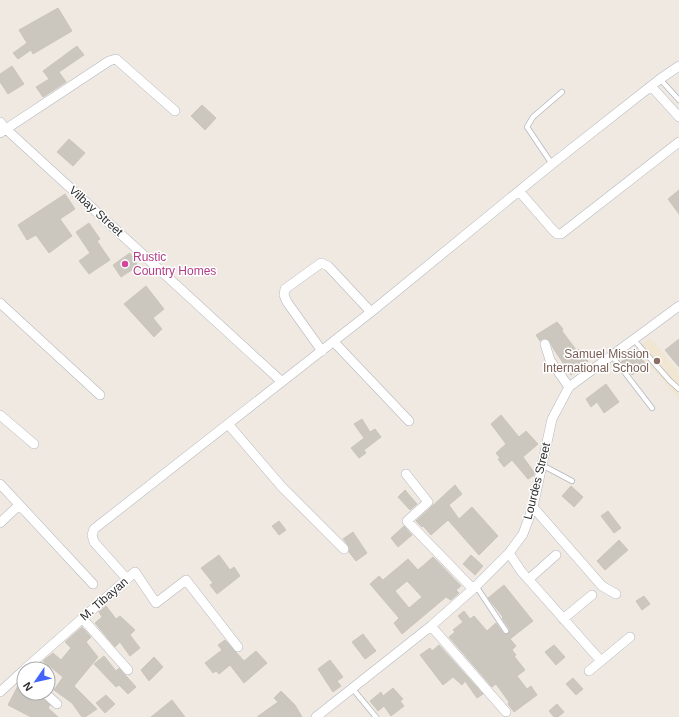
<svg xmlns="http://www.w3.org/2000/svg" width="679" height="717" font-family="Arial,sans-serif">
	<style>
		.education { fill: #f0e6d1 }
		.building { fill: #cbc7bf; stroke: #cbc5ba; fill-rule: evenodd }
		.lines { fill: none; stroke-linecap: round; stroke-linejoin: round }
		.lane-casing { stroke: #b4b7c1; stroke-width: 6 }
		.street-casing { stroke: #b4b7c1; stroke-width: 10 }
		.lane { stroke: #fff; stroke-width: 4.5 }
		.street { stroke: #fff; stroke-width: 9 }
		.hotel-dot { fill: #d1479c; stroke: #fff; stroke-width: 1.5 }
		.education-dot { fill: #8d6e63; stroke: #fff; stroke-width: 1.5 }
		.labels { text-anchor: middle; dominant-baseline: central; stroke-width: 3; stroke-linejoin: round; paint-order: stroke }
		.street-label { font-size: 12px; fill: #2e2e2e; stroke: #fff }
		.hotel-label { font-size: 12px; fill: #b23c85; stroke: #fff; text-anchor: start }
		.education-label { font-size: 12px; fill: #785e54; stroke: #fff; text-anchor: end }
	</style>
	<rect width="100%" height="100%" fill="#efe9e1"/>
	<path class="education" d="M 650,338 L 679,372 L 679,399 L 635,349 Z"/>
	<path class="building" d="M 58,8 L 72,31 L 33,54 L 31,50 L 18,59 L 13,53 L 27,43 L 19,30 Z
		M 77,46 L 84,55 L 59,72 L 66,82 L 43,97 L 36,87 L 49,79 L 43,71 Z
		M 12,66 L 24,84 L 8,94 L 0,82 L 0,74 Z
		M 202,105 L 216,118 L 205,130 L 191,116 Z
		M 69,139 L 85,153 L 73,166 L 57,152 Z
		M 679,190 L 679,214 L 668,199 Z
		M 65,194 L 75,209 L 60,219 L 72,236 L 49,253 L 36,235 L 27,240 L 18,225 Z
		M 89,223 L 100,239 L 97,241 L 110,260 L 89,274 L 79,261 L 90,253 L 76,232 Z
		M 130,253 L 138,266 L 121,277 L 113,265 Z
		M 146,286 L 164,309 L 153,318 L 162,329 L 154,337 L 124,304 Z
		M 557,322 L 563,329 L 562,331 L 577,351 L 579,349 L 588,361 L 571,375 L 553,348 L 549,340 L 544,338 L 540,341 L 536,335 Z
		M 679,339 L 679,367 L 665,350 Z
		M 635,351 L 646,364 L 632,375 L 621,362 Z
		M 606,384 L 619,402 L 604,413 L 597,402 L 591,407 L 586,399 Z
		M 501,415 L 519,437 L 526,431 L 538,444 L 523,457 L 534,472 L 534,475 L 528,479 L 512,460 L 504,467 L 498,459 L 500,458 L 496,453 L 506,444 L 491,424 Z
		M 362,419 L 370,432 L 375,429 L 381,437 L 364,450 L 366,453 L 359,458 L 351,448 L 364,438 L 354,424 Z
		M 455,485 L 462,494 L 449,505 L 459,519 L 472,507 L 498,536 L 479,555 L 448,520 L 431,535 L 423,526 L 422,527 L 416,521 Z
		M 571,486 L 583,497 L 574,507 L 562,496 Z
		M 405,490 L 417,504 L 410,510 L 398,497 Z
		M 608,511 L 621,528 L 614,533 L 601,516 Z
		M 279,521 L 286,530 L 279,535 L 272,526 Z
		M 404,526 L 412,535 L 398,547 L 391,538 Z
		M 353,532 L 367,553 L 356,561 L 349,552 L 348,545 L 343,539 Z
		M 619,540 L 628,550 L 605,570 L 597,561 Z
		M 219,555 L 230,570 L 234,567 L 240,576 L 217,594 L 210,585 L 213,583 L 201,568 Z
		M 471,555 L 483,566 L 475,575 L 463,564 Z
		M 433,557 L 461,586 L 456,590 L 459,593 L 451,600 L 446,597 L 402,634 L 394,623 L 399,618 L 370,584 L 379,576 L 383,580 L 408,559 L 418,570 ZM 407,581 L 422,597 L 409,608 L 395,591 Z
		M 504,585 L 533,621 L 510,639 L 516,646 L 512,650 L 516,655 L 514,656 L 525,670 L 517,676 L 527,689 L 531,686 L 537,695 L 514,712 L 508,704 L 509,702 L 496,684 L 492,687 L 449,637 L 455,632 L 453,630 L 463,622 L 458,616 L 464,611 L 470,619 L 474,616 L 487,631 L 496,623 L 503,633 L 508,634 L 510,630 L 502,618 L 503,617 L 488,598 Z
		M 644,596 L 650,604 L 642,610 L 636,601 Z
		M 106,606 L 116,619 L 120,616 L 135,630 L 130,635 L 140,648 L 130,656 L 120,642 L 115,647 L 95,623 L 102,617 L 99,612 Z
		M 82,627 L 91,637 L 86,642 L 98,657 L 74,686 L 97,709 L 85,717 L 82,717 L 72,703 L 54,690 L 63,677 L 43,661 L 53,653 L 61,660 L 71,648 L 65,642 Z
		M 363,634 L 376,651 L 365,659 L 352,642 Z
		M 225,640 L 244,661 L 256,651 L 267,663 L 244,683 L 230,665 L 219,674 L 216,671 L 213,673 L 205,663 L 222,650 L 218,645 Z
		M 439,645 L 483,694 L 477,698 L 465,681 L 462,685 L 453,677 L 443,685 L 420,655 L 430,648 L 432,651 Z
		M 554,645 L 565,657 L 556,665 L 545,652 Z
		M 104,656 L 116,671 L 119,668 L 136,687 L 128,694 L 119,685 L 116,687 L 94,664 Z
		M 154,657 L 163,667 L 149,681 L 141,670 Z
		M 330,660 L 343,677 L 337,681 L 341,686 L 333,692 L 318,669 Z
		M 24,678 L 24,693 L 39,693 L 50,705 L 48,708 L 58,717 L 31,717 L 8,705 L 20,682 Z
		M 573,678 L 583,689 L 576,695 L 566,684 Z
		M 393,688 L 403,699 L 400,701 L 404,706 L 391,716 L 384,706 L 378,711 L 370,701 L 381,692 L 383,696 Z
		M 281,691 L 295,705 L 302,717 L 257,717 L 278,702 L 274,698 Z
		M 106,695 L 115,704 L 105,713 L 96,703 Z
		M 172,700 L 185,717 L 151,717 Z
		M 557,704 L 564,712 L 558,717 L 554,717 L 549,711 Z"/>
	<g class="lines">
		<g class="lane-casing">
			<path id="lane" d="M 660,79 L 679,100
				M 552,164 L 527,127 L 533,117 L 562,92
				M 634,340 L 670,381 L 679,389
				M 612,356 L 652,408
				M 542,465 L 572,481
				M 476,586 L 506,631
				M 352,688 L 376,717"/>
		</g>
		<g class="street-casing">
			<path id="street" d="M 651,86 L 679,117
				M 0,122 L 6,129 L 281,381
				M 0,133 L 109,61 L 116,59 L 175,111
				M 519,191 L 552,229 L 557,234 L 561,234 L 679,142
				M 0,303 L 100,395
				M 334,342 L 409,421
				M 545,344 L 550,360 L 569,387
				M 322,351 L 287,302 L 284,295 L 285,289 L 321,263 L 328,266 L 371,312
				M 0,415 L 34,444
				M 228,424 L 282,487 L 344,549
				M 406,474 L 428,502 L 407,521 L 473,589
				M 0,484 L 93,584
				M 533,507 L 602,586 L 616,594
				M 0,523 L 19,505
				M 509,553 L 521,571 L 601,661
				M 127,579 L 94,542 L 92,535 L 94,529 L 371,312 L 552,164 L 660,79 L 679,66
				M 529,579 L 556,555
				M 82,618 L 128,670
				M 563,619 L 592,595
				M 431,626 L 506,712
				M 25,669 L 135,572 L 156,603 L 186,580 L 238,647
				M 589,671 L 630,637
				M 0,692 L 24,670
				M 45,693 L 57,704
				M 316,717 L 431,626 L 473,589 L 509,553 L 523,534 L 533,507 L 552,419 L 569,387 L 679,306"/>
		</g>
		<use href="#lane" class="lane"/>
		<use href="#street" class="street"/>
	</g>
	<circle class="hotel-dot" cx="125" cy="264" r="4"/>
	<circle class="education-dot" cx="657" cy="361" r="4"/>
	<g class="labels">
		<g class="street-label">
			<text transform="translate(96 211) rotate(42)">Vilbay Street</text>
			<text transform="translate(537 481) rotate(-76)">Lourdes Street</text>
			<text transform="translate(104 599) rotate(-41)">M. Tibayan</text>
		</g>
		<g class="hotel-label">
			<text x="133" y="257">Rustic<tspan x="133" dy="14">Country Homes</tspan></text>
		</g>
		<g class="education-label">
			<text x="649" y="354">Samuel Mission<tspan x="649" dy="14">International School</tspan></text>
		</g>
	</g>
	<g transform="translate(36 681) rotate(236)"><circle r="19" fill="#ffffff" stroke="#ababab"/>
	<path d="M0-3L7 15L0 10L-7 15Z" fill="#4264fb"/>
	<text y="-6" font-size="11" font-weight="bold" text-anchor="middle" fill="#2e2e2e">N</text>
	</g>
</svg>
